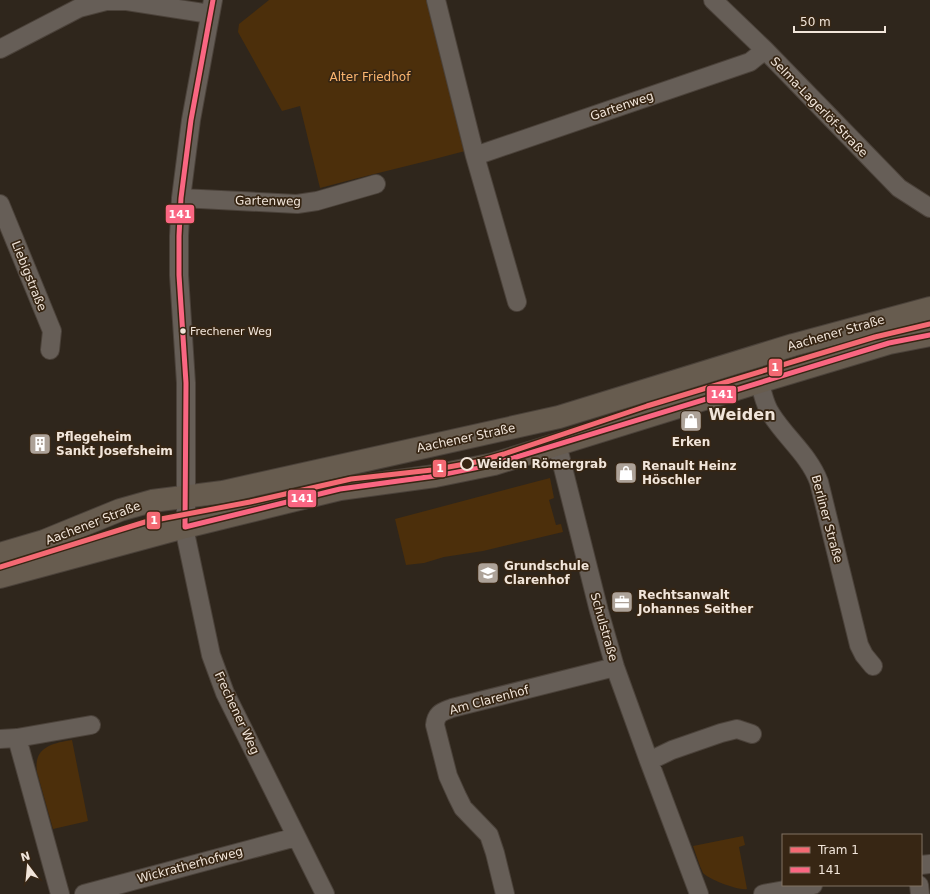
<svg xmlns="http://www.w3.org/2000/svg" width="930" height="894" font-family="'DejaVu Sans',sans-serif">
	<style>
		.green { fill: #4c2f0b }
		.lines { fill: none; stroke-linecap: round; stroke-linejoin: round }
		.minor-casing { stroke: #4b423a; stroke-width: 20 }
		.major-casing { stroke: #4b423a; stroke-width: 24 }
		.minor { stroke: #665e57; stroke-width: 18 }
		.major { stroke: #675c4f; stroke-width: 22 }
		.bus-1-casing { stroke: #372614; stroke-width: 8 }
		.bus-1 { stroke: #fa6682; stroke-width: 5 }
		.tram-1-casing { stroke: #372614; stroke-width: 8 }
		.tram-1 { stroke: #f46973; stroke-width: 5 }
		.bus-dot { fill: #f1e5da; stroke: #372614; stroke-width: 1.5 }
		.stop-dot { fill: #372614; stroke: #f1e5da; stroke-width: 2 }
		.labels { text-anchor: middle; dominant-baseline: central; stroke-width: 3.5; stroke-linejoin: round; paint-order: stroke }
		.bus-label { font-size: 11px; fill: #f1e5da; stroke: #372614; text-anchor: start }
		.park-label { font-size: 12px; fill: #fbb56f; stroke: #372614 }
		.street-label { font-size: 12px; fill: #f1e5da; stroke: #372614 }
		.poi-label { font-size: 12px; font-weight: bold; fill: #f1e5da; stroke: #372614; text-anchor: start }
		.stop-label { font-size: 12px; font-weight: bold; fill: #f1e5da; stroke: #372614; text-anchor: start }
		.district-label { font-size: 16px; font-weight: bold; fill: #f1e5da; stroke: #372614 }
		.line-badge { stroke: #372614; stroke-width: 1.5 }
		.badge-label { font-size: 11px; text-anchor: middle; font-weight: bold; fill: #fff }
	</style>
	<rect width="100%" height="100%" fill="#2f261c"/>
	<path class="green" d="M 269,0 L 429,0 L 465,151 C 417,164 368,175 320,188 L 300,106 L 282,111 L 238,32 L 239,24 Z
		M 550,478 L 554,498 L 549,500 L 556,525 L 561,524 L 563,532 L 483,551 L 444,557 L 424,563 L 406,565 L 395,519 Z
		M 72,740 L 88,821 L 53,829 L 37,772 C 33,747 53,743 72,740 Z
		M 743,836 L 745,845 L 739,847 L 747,889 C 739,891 708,879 703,873 C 699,865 696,854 693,846 Z"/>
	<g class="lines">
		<g class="minor-casing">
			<path id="minor" d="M 213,0 L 191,120 L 181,198 L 179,236 L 179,275 L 186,383 L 186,537 L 211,655 L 225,693 L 325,894
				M 436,0 L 475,156 L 750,62 L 765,50
				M 713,0 L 765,50 L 899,188 L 930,208
				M 0,49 L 79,8 L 106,1 L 127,1 L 210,14
				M 475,156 L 517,302
				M 181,198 L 297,204 L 317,201 L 376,184
				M 0,204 L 52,331 L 50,350
				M 759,382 C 763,392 764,404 771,414 C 786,438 809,455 819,482 L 859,645 L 864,655 L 873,666
				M 557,444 L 599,611 L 615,667 L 649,761 L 699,894
				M 17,738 L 60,894
				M 0,739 L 17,738 L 91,725
				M 649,761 L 672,750 L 721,733 L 737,729 L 752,734
				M 921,865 L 930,864
				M 919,885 L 920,894
				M 84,894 L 296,837
				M 505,894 L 495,853 L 489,835 L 463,808 L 457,796 L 448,776 L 435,725 C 436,713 442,712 452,708 L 615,667
				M 763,894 L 813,885"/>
		</g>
		<g class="major-casing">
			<path id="major" d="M 0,554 L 44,541 L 120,510 L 152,501 L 223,492 L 559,417 L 793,345 L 930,308
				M 0,577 L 185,527 L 340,489 L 435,476 L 494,464 L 759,382 L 889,343 L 930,335"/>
		</g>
		<use href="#minor" class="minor"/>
		<use href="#major" class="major"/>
		<g class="bus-1-casing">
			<path id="bus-1" d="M 213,0 L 191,120 L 181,198 L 179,236 L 179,275 L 186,383 L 185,527 L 340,489 L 435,476 L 494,464 L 889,343 L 930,335"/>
		</g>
		<use href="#bus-1" class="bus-1"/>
		<g class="tram-1-casing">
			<path id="tram-1" d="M 0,567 L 145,522 L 250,502 L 351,479 L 432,470 L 476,462 L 504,454 L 647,406 L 875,337 L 930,324"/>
		</g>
		<use href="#tram-1" class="tram-1"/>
	</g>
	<defs>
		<g id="shop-square" transform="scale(1.15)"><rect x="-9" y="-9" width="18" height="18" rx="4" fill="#ada298" stroke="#372614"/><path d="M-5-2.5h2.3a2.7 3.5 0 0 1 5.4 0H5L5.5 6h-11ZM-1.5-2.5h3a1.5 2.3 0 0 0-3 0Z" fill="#fff"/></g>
		<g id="building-square" transform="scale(1.15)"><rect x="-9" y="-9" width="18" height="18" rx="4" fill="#ada298" stroke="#372614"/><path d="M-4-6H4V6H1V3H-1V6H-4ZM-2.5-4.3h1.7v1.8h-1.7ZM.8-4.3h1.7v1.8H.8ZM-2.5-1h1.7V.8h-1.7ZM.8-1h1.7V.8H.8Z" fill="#fff"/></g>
		<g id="school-square" transform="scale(1.15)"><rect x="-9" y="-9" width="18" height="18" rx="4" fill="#ada298" stroke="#372614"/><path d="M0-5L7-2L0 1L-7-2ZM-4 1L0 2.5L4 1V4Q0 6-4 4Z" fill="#fff"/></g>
		<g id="office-square" transform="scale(1.15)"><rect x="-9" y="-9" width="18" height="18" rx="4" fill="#ada298" stroke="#372614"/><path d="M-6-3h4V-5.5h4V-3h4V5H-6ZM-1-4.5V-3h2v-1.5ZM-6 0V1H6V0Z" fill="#fff"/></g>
	</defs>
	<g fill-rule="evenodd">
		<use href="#shop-square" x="691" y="421"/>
		<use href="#building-square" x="40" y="444"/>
		<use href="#shop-square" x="626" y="473"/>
		<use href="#school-square" x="488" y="573"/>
		<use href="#office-square" x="622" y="602"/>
	</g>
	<circle class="bus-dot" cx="183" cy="331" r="3.5"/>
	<circle class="stop-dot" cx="467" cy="464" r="6"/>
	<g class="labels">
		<g class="bus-label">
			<text x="190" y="331">Frechener Weg</text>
		</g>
		<g class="park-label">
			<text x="370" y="77">Alter Friedhof</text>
		</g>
		<g class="street-label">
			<text transform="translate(622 106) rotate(-19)">Gartenweg</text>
			<text transform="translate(819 107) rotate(46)">Selma-Lagerlöf-Straße</text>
			<text transform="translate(268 201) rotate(1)">Gartenweg</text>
			<text transform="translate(29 276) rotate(68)">Liebigstraße</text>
			<text transform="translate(836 333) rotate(-16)">Aachener Straße</text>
			<text transform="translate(466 438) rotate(-12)">Aachener Straße</text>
			<text transform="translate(827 519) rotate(75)">Berliner Straße</text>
			<text transform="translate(93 523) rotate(-21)">Aachener Straße</text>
			<text transform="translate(604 627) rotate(74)">Schulstraße</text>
			<text transform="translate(489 700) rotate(-15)">Am Clarenhof</text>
			<text transform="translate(237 713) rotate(65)">Frechener Weg</text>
			<text transform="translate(190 865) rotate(-15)">Wickratherhofweg</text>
		</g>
		<g class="poi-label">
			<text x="56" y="437">Pflegeheim<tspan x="56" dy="14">Sankt Josefsheim</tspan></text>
			<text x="691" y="442" text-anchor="middle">Erken</text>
			<text x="642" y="466">Renault Heinz<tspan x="642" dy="14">Höschler</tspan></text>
			<text x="504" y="566">Grundschule<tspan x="504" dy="14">Clarenhof</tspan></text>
			<text x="638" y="595">Rechtsanwalt<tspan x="638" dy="14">Johannes Seither</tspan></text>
		</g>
		<g class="stop-label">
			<text x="477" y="464">Weiden Römergrab</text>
		</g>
		<g class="district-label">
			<text x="742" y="414">Weiden</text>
		</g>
	</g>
	<g class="line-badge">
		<rect x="165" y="204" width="30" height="20" rx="4" fill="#fa6682"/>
		<rect x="768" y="358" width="15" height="19" rx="4" fill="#f46973"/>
		<rect x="706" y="385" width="31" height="19" rx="4" fill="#fa6682"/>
		<rect x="432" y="459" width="15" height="19" rx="4" fill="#f46973"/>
		<rect x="287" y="489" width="30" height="19" rx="4" fill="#fa6682"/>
		<rect x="146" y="511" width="15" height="19" rx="4" fill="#f46973"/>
	</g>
	<g class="badge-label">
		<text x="180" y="218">141</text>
		<text x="775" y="371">1</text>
		<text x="722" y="398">141</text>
		<text x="440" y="472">1</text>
		<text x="302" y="502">141</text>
		<text x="154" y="524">1</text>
	</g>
	<rect x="782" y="834" width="140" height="52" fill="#372614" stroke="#817263"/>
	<rect x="790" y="847" width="20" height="6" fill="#f46973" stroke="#817263"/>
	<text x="818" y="854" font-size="12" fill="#f1e5da">Tram 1</text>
	<rect x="790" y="867" width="20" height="6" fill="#fa6682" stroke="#817263"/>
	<text x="818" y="874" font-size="12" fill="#f1e5da">141</text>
	<g transform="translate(28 866) rotate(344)" stroke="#372614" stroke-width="3" paint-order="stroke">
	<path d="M0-3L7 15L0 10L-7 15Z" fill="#f1e5da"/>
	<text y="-6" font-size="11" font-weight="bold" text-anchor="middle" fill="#f1e5da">N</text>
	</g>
	<path d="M794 26v6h91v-6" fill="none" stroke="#f1e5da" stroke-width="2"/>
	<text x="800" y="26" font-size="12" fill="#f1e5da" stroke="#372614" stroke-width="3" paint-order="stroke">50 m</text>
</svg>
